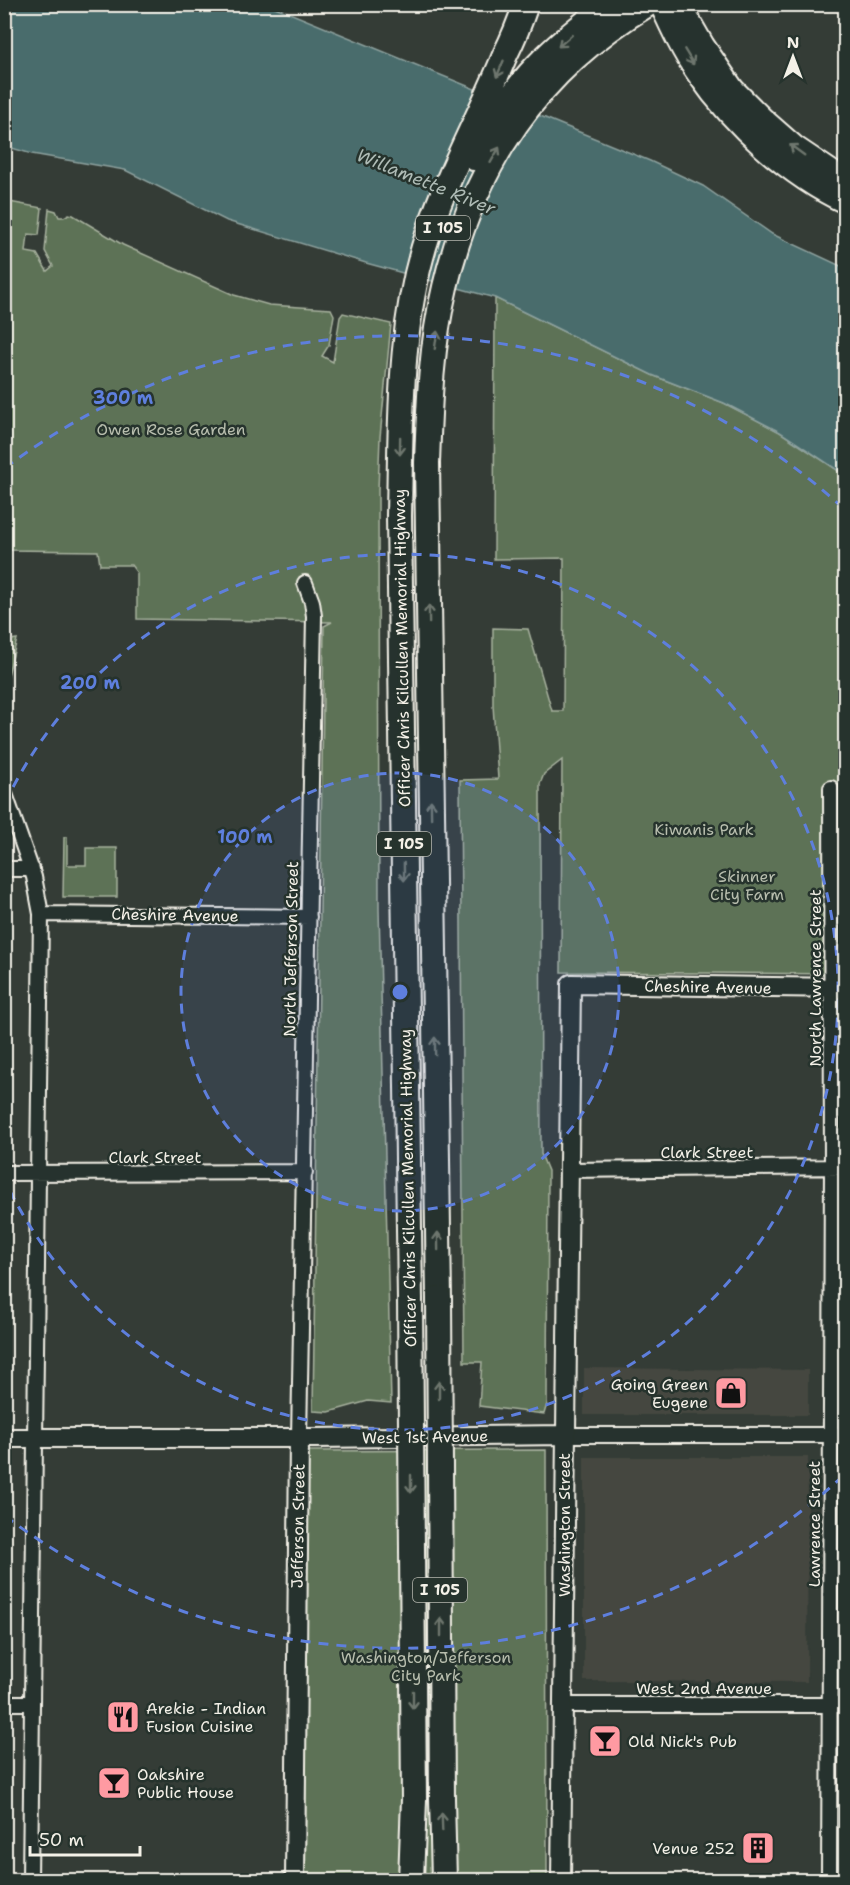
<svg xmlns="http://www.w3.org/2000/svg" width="850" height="1885" font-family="'Shantell Sans',sans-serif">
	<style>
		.built { fill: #454740 }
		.green { fill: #5d7256; stroke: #a8b29f; stroke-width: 1.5 }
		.water { fill: #486c6c; stroke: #8da19e; stroke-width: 1.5 }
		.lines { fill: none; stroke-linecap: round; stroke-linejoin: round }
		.street-casing { stroke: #f4f1e8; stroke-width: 18 }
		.secondary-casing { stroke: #f4f1e8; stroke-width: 22 }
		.highway-casing { stroke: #f4f1e8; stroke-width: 28 }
		.street { stroke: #26332d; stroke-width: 14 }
		.secondary { stroke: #26332d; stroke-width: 18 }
		.highway { stroke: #26332d; stroke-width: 24 }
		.highway-bridge-casing { stroke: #f4f1e8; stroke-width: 28; stroke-linecap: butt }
		.highway-bridge { stroke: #26332d; stroke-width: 24 }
		.oneway { stroke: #6e766e }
		.ring { fill: none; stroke: #5e7fdd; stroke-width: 3; stroke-dasharray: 10 8 }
		.labels { text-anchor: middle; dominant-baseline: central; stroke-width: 5; stroke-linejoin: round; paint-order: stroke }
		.shield { fill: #26332d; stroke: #b6b8b0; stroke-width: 1.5 }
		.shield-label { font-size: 15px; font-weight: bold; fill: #f4f1e8 }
		.park-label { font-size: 16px; fill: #b8beae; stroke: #26332d }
		.street-label { font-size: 16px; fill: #f4f1e8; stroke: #26332d }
		.poi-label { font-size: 16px; fill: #f4f1e8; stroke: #26332d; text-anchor: start }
		.water-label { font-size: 18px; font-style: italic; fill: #afbcb6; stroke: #26332d }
		.centre { fill: #5e7fdd; stroke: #26332d; stroke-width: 3 }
		.ring-label { font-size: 18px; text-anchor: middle; font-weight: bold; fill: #5e7fdd; stroke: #26332d; stroke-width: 5; stroke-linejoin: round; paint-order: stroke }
	</style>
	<rect width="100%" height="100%" fill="#343c36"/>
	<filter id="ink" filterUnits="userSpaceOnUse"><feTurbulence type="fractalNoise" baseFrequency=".0167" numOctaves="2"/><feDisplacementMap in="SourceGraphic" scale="12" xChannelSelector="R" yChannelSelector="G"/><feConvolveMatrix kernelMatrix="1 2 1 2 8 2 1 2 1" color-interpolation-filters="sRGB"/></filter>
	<g filter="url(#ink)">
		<path class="built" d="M 584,1368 L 808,1370 L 808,1415 L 584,1415 Z
			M 584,1457 L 808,1457 L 807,1682 L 584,1681 Z"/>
		<path class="green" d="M 4,201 L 42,208 L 39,235 L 28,234 L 26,252 L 37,254 L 47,271 L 53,266 L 45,251 L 49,209 L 56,211 L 59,217 L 64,217 L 69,214 L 73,215 L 123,245 L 234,295 L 269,305 L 331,309 L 334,315 L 329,345 L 322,356 L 333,362 L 340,317 L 343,313 L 391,324 L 380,437 L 378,490 L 379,909 L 391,1403 L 368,1401 L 329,1412 L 313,1411 L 324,626 L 332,622 L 137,619 L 137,573 L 131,565 L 100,565 L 98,551 L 5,550 Z
			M 495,298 L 652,375 L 724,403 L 780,432 L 845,475 L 845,974 L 561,972 L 562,760 L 544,774 L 540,784 L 541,1154 L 548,1171 L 547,1404 L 544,1414 L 479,1406 L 482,1362 L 464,1362 L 460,780 L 498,779 L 493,705 L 493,628 L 528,629 L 552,711 L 563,711 L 564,558 L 494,559 Z
			M 17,639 L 5,687 L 5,641 Z
			M 64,837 L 67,837 L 67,865 L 86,865 L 86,848 L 117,848 L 117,897 L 63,897 Z
			M 546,1450 L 547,1880 L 305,1880 L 308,1451 Z"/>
		<path class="water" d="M 5,5 L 270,5 L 650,161 L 703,186 L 772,234 L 845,268 L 845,475 L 780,432 L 724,403 L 652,375 L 495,298 L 366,263 L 227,221 L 125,170 L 32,154 L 5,146 Z"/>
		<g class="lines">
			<g class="street-casing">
				<path id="street" d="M 4,791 L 34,877 L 41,914 L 30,1880
					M 4,869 L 32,869
					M 41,914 L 309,917
					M 568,1170 L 846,1167
					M 4,1173 L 305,1172
					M 565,1435 L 846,1435
					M 299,1438 L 314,616 L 312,602 L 305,583
					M 4,1703 L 32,1703
					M 563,1705 L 846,1705
					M 829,1880 L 832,1167 L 831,788"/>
			</g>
			<g class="secondary-casing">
				<path id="secondary" d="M 4,1438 L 315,1438 L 565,1435
					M 295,1880 L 299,1438
					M 561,1880 L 571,984 L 846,988"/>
			</g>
			<g class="highway-casing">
				<path id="highway" d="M 662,4 C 673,28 684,52 699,73 C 734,124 790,175 846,201
					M 679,6 L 702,46 L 732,90 L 761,119 L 794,148 L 846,183
					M 474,158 C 492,126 511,93 536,67 C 558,44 584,23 610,4
					M 439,1299 L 427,463 C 429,404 431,345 445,287 C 474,164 538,69 648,4
					M 410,1300 L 399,516 C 401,421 398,322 429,231 C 449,171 481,114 505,55 C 513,39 520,22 526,4"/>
			</g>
			<use href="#street" class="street"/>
			<use href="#secondary" class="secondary"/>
			<use href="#highway" class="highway"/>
			<g class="highway-bridge-casing">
				<path id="highway-bridge" d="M 439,1299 L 442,1799 L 444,1880
					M 410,1300 L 414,1799 L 411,1880"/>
			</g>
			<use href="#highway-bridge" class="highway-bridge"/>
		</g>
		<defs><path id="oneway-shaft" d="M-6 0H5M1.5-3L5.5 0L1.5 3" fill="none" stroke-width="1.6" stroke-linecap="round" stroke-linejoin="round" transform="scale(1.5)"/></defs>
		<g class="oneway">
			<use href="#oneway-shaft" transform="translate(565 41) rotate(139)"/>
			<use href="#oneway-shaft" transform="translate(689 57) rotate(59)"/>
			<use href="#oneway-shaft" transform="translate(500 69) rotate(113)"/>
			<use href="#oneway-shaft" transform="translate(797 150) rotate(-144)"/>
			<use href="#oneway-shaft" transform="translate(495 155) rotate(-60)"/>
			<use href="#oneway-shaft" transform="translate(436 340) rotate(-82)"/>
			<use href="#oneway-shaft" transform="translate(400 446) rotate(91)"/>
			<use href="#oneway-shaft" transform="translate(429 614) rotate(-91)"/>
			<use href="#oneway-shaft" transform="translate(431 809) rotate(-91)"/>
			<use href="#oneway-shaft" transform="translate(404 872) rotate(89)"/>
			<use href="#oneway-shaft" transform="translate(435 1046) rotate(-91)"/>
			<use href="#oneway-shaft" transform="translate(438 1241) rotate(-91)"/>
			<use href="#oneway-shaft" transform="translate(439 1390) rotate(-90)"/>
			<use href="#oneway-shaft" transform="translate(411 1484) rotate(90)"/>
			<use href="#oneway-shaft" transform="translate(441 1627) rotate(-90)"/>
			<use href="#oneway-shaft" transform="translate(413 1700) rotate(90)"/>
			<use href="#oneway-shaft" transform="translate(442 1822) rotate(-92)"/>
		</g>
	</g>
	<circle cx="400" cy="992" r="219" fill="#5e7fdd" fill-opacity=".12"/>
	<g class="ring">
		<circle cx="400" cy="992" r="219"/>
		<path d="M5 803A438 438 0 1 1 5 1181"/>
		<path d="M843 1476A656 656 0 0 1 5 1516M5 468A656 656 0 0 1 843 508"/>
	</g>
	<defs>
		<g id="shop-square" transform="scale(1.725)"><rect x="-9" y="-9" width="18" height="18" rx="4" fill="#ff9aa2" stroke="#26332d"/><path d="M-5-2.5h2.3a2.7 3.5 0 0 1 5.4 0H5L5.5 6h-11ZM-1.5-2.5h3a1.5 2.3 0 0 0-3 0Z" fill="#111"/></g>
		<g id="restaurant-square" transform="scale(1.725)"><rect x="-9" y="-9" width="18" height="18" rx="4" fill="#ff9aa2" stroke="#26332d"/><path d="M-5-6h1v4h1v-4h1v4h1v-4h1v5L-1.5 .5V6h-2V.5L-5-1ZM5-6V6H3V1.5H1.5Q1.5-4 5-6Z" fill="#111"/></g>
		<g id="bar-square" transform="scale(1.725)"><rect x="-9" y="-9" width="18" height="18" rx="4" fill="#ff9aa2" stroke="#26332d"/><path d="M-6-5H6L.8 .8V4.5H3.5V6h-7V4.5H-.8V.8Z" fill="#111"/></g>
		<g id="building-square" transform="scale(1.725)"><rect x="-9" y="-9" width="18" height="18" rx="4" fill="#ff9aa2" stroke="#26332d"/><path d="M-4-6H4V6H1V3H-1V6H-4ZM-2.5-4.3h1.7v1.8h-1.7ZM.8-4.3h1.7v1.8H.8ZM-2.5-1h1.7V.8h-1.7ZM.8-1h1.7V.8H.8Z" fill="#111"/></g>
	</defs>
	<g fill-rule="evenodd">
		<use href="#shop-square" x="731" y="1393"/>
		<use href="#restaurant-square" x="123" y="1717"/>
		<use href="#bar-square" x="605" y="1741"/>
		<use href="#bar-square" x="114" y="1783"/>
		<use href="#building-square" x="758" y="1848"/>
	</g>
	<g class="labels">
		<g class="shield">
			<rect x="416" y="216" width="54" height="24" rx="4.5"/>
			<rect x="377" y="832" width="54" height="24" rx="4.5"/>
			<rect x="413" y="1578" width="54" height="24" rx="4.5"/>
		</g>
		<g class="shield-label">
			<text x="443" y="228">I 105</text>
			<text x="404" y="844">I 105</text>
			<text x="440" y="1590">I 105</text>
		</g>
		<g class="park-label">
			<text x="171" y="429">Owen Rose Garden</text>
			<text x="704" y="829">Kiwanis Park</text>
			<text x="747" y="876">Skinner<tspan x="747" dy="18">City Farm</tspan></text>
			<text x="426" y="1657">Washington/Jefferson<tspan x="426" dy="18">City Park</tspan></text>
		</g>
		<g class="street-label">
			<text transform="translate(402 648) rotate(-91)">Officer Chris Kilcullen Memorial Highway</text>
			<text transform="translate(175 915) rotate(1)">Cheshire Avenue</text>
			<text transform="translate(291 949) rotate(-89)">North Jefferson Street</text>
			<text transform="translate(815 978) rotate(-90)">North Lawrence Street</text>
			<text transform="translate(708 987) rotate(1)">Cheshire Avenue</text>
			<text x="707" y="1152">Clark Street</text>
			<text x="155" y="1157">Clark Street</text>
			<text transform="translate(408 1188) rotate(-91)">Officer Chris Kilcullen Memorial Highway</text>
			<text transform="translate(425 1437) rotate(-1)">West 1st Avenue</text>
			<text transform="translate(814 1524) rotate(-90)">Lawrence Street</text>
			<text transform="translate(564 1525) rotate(-90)">Washington Street</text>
			<text transform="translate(298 1526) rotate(-89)">Jefferson Street</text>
			<text x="704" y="1688">West 2nd Avenue</text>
		</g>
		<g class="poi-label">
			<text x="708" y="1384" text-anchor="end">Going Green<tspan x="708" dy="18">Eugene</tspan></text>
			<text x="146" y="1708">Arekie - Indian<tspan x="146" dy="18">Fusion Cuisine</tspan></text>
			<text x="628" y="1741">Old Nick's Pub</text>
			<text x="137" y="1774">Oakshire<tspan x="137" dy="18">Public House</tspan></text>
			<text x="735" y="1848" text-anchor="end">Venue 252</text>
		</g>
		<g class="water-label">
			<text transform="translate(426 182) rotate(22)">Willamette River</text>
		</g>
	</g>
	<circle cx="400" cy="992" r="9" class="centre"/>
	<g class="ring-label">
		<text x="123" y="404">300 m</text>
		<text x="90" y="689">200 m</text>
		<text x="245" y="843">100 m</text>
	</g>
	<rect width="850" height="1885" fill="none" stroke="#26332d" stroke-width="24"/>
	<rect x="12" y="12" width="826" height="1861" fill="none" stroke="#f4f1e8" stroke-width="2" filter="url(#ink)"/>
	<g transform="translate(793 57)" stroke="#26332d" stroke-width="4.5" paint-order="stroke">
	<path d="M0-4.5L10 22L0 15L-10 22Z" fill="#f4f1e8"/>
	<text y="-9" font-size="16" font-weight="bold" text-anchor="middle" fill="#f4f1e8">N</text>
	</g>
	<path d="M30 1846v9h110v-9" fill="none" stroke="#f4f1e8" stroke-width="3"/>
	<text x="39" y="1846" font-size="18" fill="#f4f1e8" stroke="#26332d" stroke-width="4.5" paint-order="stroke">50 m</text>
</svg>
